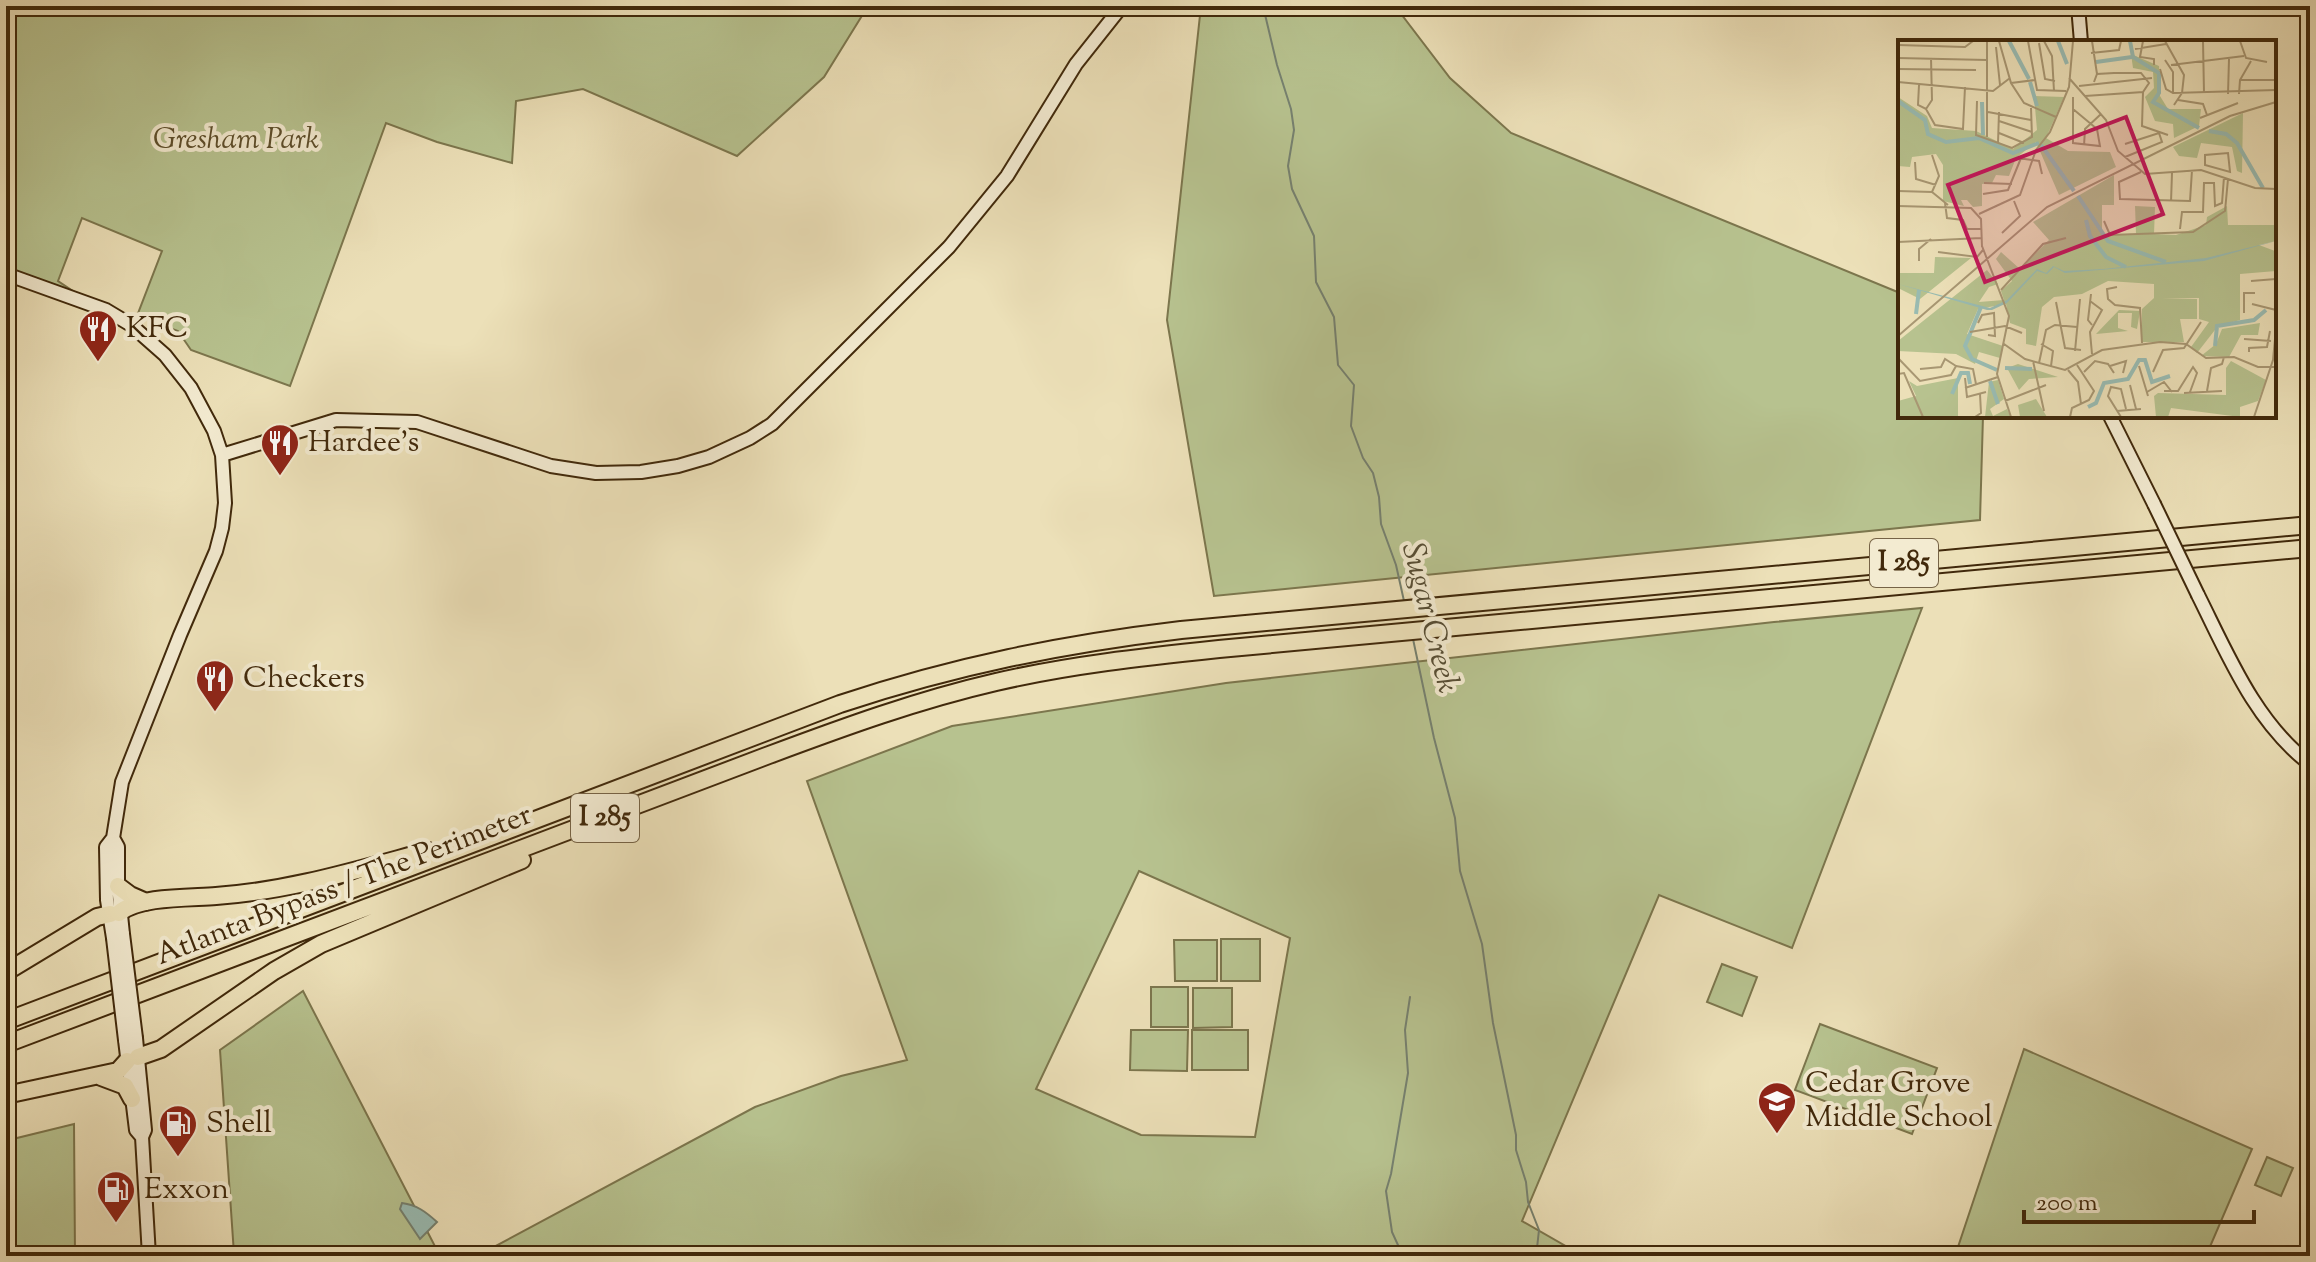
<svg xmlns="http://www.w3.org/2000/svg" width="2316" height="1262" font-family="'Sorts Mill Goudy',serif">
	<style>
		.green { fill: #b7c28f; stroke: #7c764d; stroke-width: 2; fill-rule: evenodd }
		.water { fill: #99bcb3; stroke: #768170; stroke-width: 2 }
		.lines { fill: none; stroke-linecap: round; stroke-linejoin: round }
		.stream { stroke: #768170; stroke-width: 2 }
		.secondary-casing { stroke: #41290b; stroke-width: 16 }
		.highway-casing { stroke: #41290b; stroke-width: 20 }
		.secondary { stroke: #f3ebd1; stroke-width: 12 }
		.highway { stroke: #ece0b8; stroke-width: 16 }
		.secondary-bridge-casing { stroke: #41290b; stroke-width: 16; stroke-linecap: butt }
		.secondary-bridge { stroke: #f3ebd1; stroke-width: 12 }
		.labels { text-anchor: middle; dominant-baseline: central; stroke-width: 8; stroke-linejoin: round; paint-order: stroke }
		.shield { fill: #f3ebd1; stroke: #766346; stroke-width: 2 }
		.shield-label { font-size: 28px; font-weight: bold; fill: #41290b }
		.park-label { font-size: 30px; font-style: italic; fill: #5e4f2c; stroke: #f3ebd1 }
		.poi-label { font-size: 30px; fill: #41290b; stroke: #f3ebd1; text-anchor: start }
		.street-label { font-size: 30px; fill: #41290b; stroke: #f3ebd1 }
		.water-label { font-size: 32px; font-style: italic; fill: #574e35; stroke: #f3ebd1 }
		.inset-river { fill: none; stroke: #99bcb3; stroke-width: 4 }
		.inset-road { fill: none; stroke: #a89773; stroke-width: 2 }
		.view { fill: #c2185b; fill-opacity: 0.15; stroke: #c2185b; stroke-width: 4 }
		.inset-edge { fill: none; stroke: #41290b; stroke-width: 4 }
	</style>
	<rect width="100%" height="100%" fill="#ece0b8"/>
	<filter id="stains"><feTurbulence type="fractalNoise" baseFrequency=".0025" numOctaves="4"/><feColorMatrix values="0 0 0 0 .2 0 0 0 0 .09 0 0 0 0 .02 0 0 0 .5 -.17"/></filter>
	<radialGradient id="worn" r=".72"><stop offset=".6" stop-color="#630" stop-opacity="0"/><stop offset="1" stop-color="#630" stop-opacity=".3"/></radialGradient>
	<path class="green" d="M 6,6 L 868,6 L 824,77 L 737,156 L 583,89 L 516,101 L 512,163 L 437,142 L 386,123 L 290,386 L 191,350 L 178,331 L 137,316 L 162,251 L 82,218 L 58,281 L 85,299 L 6,272 Z
		M 1201,6 L 1395,6 L 1450,78 L 1511,133 L 1900,293 L 1900,416 L 1983,416 L 1980,520 L 1214,596 L 1167,320 Z
		M 1922,608 L 1792,948 L 1659,895 L 1522,1221 L 1583,1256 L 477,1256 L 755,1107 L 841,1076 L 907,1060 L 807,781 L 952,726 L 1226,683 L 1774,622 ZM 1139,871 L 1290,938 L 1255,1137 L 1141,1135 L 1036,1089 Z
		M 1221,939 L 1260,939 L 1260,981 L 1221,981 Z
		M 1174,940 L 1217,940 L 1217,981 L 1175,981 Z
		M 1722,964 L 1757,977 L 1742,1016 L 1707,1002 Z
		M 1151,987 L 1188,987 L 1188,1027 L 1151,1027 Z
		M 1193,988 L 1232,988 L 1232,1027 L 1193,1028 Z
		M 303,991 L 440,1256 L 235,1256 L 234,1254 L 220,1050 Z
		M 1820,1024 L 1937,1068 L 1912,1134 L 1795,1090 Z
		M 1131,1030 L 1188,1030 L 1187,1071 L 1130,1070 Z
		M 1192,1030 L 1248,1030 L 1248,1070 L 1192,1070 Z
		M 2024,1049 L 2252,1149 L 2206,1256 L 1955,1256 Z
		M 74,1124 L 75,1256 L 6,1256 L 6,1145 L 13,1139 Z
		M 2267,1157 L 2293,1168 L 2281,1196 L 2255,1185 Z"/>
	<path class="water" d="M 402,1203 C 417,1205 426,1212 437,1222 L 420,1239 L 400,1209 Z"/>
	<g class="lines">
		<path class="stream" d="M 1263,6 L 1277,65 L 1291,109 L 1294,130 L 1288,166 L 1292,189 L 1314,236 L 1316,282 L 1334,317 L 1338,365 L 1354,385 L 1351,426 L 1363,458 L 1373,473 L 1379,497 L 1381,524 L 1396,565 L 1404,601
			M 1413,639 L 1434,738 L 1455,818 L 1460,871 L 1482,944 L 1493,1023 L 1516,1135 L 1516,1150 L 1526,1182 L 1528,1202 L 1539,1230 L 1537,1248 L 1540,1256
			M 1403,1256 L 1392,1232 L 1386,1191 L 1391,1174 L 1408,1073 L 1405,1030 L 1410,997"/>
		<g class="secondary-casing">
			<path id="secondary" d="M 2078,6 L 2081,42
				M 6,274 L 106,310 L 131,325 L 165,355 L 191,388 L 214,431 L 222,455 L 225,503 L 222,528 L 216,551 L 180,635 L 122,782 L 113,838 L 106,847 L 107,900 L 113,938
				M 2110,416 L 2154,504
				M 222,455 L 336,420 L 417,422 L 551,466 L 596,473 L 641,472 L 678,466 L 709,457 L 750,438 L 772,424 L 949,247 L 1007,176 L 1076,64 L 1122,6
				M 2198,595 C 2228,655 2255,722 2310,764
				M 113,838 L 118,847 L 118,886 L 123,934
				M 136,1038 L 145,1130 L 142,1137 L 149,1256
				M 125,1040 L 136,1130 L 142,1137"/>
		</g>
		<g class="highway-casing">
			<path id="highway" d="M 118,886 L 130,895 L 146,902
				M 119,913 C 139,896 190,898 216,896 C 289,891 357,870 428,851
				M 6,972 L 97,917 L 110,914
				M 6,1021 L 840,704 C 954,666 1063,644 1181,630 L 2310,525
				M 6,1044 L 769,755 C 844,727 918,700 996,682 C 1069,665 1144,657 1219,649 L 2310,548
				M 138,1057 L 161,1049 L 274,971 L 321,944 L 522,860
				M 101,1077 L 125,1086 L 132,1099
				M 6,1095 L 118,1071 L 127,1061"/>
		</g>
		<use href="#secondary" class="secondary"/>
		<use href="#highway" class="highway"/>
		<g class="secondary-bridge-casing">
			<path id="secondary-bridge" d="M 2154,504 L 2198,595
				M 123,934 L 136,1038
				M 113,938 L 125,1040"/>
		</g>
		<use href="#secondary-bridge" class="secondary-bridge"/>
	</g>
	<defs>
		<g id="restaurant-pin" transform="scale(2)"><path d="M0 17L-7.5 6A9.5 9.5 0 1 1 7.5 6Z" fill="#8f2418" stroke="#f3ebd1"/><path d="M-5-6h1v4h1v-4h1v4h1v-4h1v5L-1.5 .5V6h-2V.5L-5-1ZM5-6V6H3V1.5H1.5Q1.5-4 5-6Z" fill="#fff"/></g>
		<g id="school-pin" transform="scale(2)"><path d="M0 17L-7.5 6A9.5 9.5 0 1 1 7.5 6Z" fill="#8f2418" stroke="#f3ebd1"/><path d="M0-5L7-2L0 1L-7-2ZM-4 1L0 2.5L4 1V4Q0 6-4 4Z" fill="#fff"/></g>
		<g id="fuel-pin" transform="scale(2)"><path d="M0 17L-7.5 6A9.5 9.5 0 1 1 7.5 6Z" fill="#8f2418" stroke="#f3ebd1"/><path d="M-5.5-6h7V0h2V4h1.3V-2.5L3-4.5l.8-.8L6-3V5H2.5V1h-1V6h-7ZM-4.2-4.7v3.2H.2V-4.7Z" fill="#fff"/></g>
	</defs>
	<g fill-rule="evenodd">
		<use href="#restaurant-pin" x="98" y="329"/>
		<use href="#restaurant-pin" x="280" y="443"/>
		<use href="#restaurant-pin" x="215" y="679"/>
		<use href="#school-pin" x="1777" y="1101"/>
		<use href="#fuel-pin" x="178" y="1124"/>
		<use href="#fuel-pin" x="116" y="1190"/>
	</g>
	<g class="labels">
		<g class="shield">
			<rect x="1870" y="539" width="68" height="48" rx="6"/>
			<rect x="571" y="794" width="68" height="48" rx="6"/>
		</g>
		<g class="shield-label">
			<text x="1904" y="563">I 285</text>
			<text x="605" y="818">I 285</text>
		</g>
		<g class="park-label">
			<text x="236" y="140">Gresham Park</text>
		</g>
		<g class="poi-label">
			<text x="126" y="329">KFC</text>
			<text x="308" y="443">Hardee's</text>
			<text x="243" y="679">Checkers</text>
			<text x="1805" y="1084">Cedar Grove<tspan x="1805" dy="34">Middle School</tspan></text>
			<text x="206" y="1124">Shell</text>
			<text x="144" y="1190">Exxon</text>
		</g>
		<g class="street-label">
			<text transform="translate(344 886) rotate(-21)">Atlanta Bypass / The Perimeter</text>
		</g>
		<g class="water-label">
			<text transform="translate(1429 618) rotate(76)">Sugar Creek</text>
		</g>
	</g>
	<g transform="translate(1898 40)">
		<rect width="378" height="378" fill="#ece0b8"/>
		<path d="M 233,14 L 261,26 L 262,56 L 270,69 L 303,69 L 301,86 L 276,98 L 275,84 L 257,81 L 247,57 L 256,48 L 255,32 L 235,28 ZM 136,56 L 166,57 L 148,98 L 170,111 L 212,112 L 218,127 L 161,155 L 138,102 L 118,118 L 111,136 L 98,135 L 94,143 L 84,144 L 84,166 L 75,167 L 69,160 L 63,160 L 66,166 L 45,161 L 45,125 L 38,114 L 14,117 L 12,127 L 0,126 L 0,57 L 29,76 L 34,88 L 78,91 L 115,109 L 139,90 ZM 345,73 L 344,133 L 339,131 L 334,107 L 303,103 L 299,118 L 281,116 L 275,107 ZM 216,135 L 216,165 L 204,165 L 204,194 L 238,194 L 237,166 L 257,167 L 256,194 L 278,195 L 308,185 L 309,177 L 329,166 L 330,185 L 378,185 L 378,201 L 361,205 L 377,211 L 378,231 L 342,234 L 342,280 L 320,286 L 299,313 L 293,307 L 311,282 L 301,279 L 301,258 L 264,258 L 299,259 L 299,279 L 282,279 L 286,302 L 244,302 L 244,269 L 256,258 L 256,244 L 210,241 L 184,254 L 156,257 L 144,267 L 138,306 L 128,304 L 128,289 L 112,283 L 108,264 L 80,269 L 69,294 L 105,306 L 102,318 L 81,312 L 77,324 L 58,314 L 0,311 L 0,301 L 89,230 L 100,244 L 91,247 L 81,262 L 106,260 L 103,251 L 114,241 L 98,219 L 103,212 L 122,229 L 151,200 L 135,182 ZM 37,217 L 73,218 L 22,259 L 0,248 L 0,233 L 36,233 ZM 221,270 L 242,271 L 239,289 L 233,287 L 234,273 L 220,273 L 220,288 L 230,291 L 198,294 ZM 362,283 L 360,295 L 343,295 L 331,317 L 303,316 L 318,304 L 324,289 ZM 333,321 L 368,340 L 360,361 L 342,367 L 342,377 L 273,368 L 270,377 L 258,377 L 256,356 L 260,353 L 328,355 L 328,328 ZM 120,324 L 160,337 L 131,339 L 121,350 L 109,328 ZM 60,338 L 60,377 L 0,377 L 0,361 L 18,356 L 11,341 L 19,346 ZM 100,340 L 106,359 L 92,369 L 95,376 L 109,369 L 113,377 L 87,377 L 91,342 ZM 138,359 L 149,377 L 122,377 L 120,365 Z" fill="#b7c28f"/>
		<path d="M 378,201 L 306,221 L 167,233 L 156,227 L 149,234 L 139,231 L 109,263 L 94,270 L 89,270 L 0,244 L 92,268 L 109,260 L 139,229 L 148,233 L 155,226 L 166,231 L 205,229 L 308,218 Z" fill="#99bcb3"/>
		<path class="inset-river" d="M 111,1 L 131,39M 160,1 L 169,24M 232,1 L 235,17 L 261,33 L 261,53 L 255,62 L 301,88M 198,22 L 234,17M 132,42 L 139,66M 0,61 L 27,80 L 30,94 L 48,102 L 81,98 L 115,113 L 141,103M 84,62 L 85,95M 311,91 L 328,94 L 339,103 L 365,148M 143,105 L 176,151M 180,156 L 210,201 L 268,222M 188,180 L 192,196 L 208,217 L 228,227M 83,267 L 67,306 L 74,319 L 99,330M 18,274 L 21,250M 317,306 L 319,286 L 356,280 L 368,270M 107,328 L 134,329M 92,341 L 100,364M 54,354 L 63,333 L 70,333 L 72,344M 190,367 L 198,363 L 206,343 L 230,339 L 241,320 L 247,320 L 254,342 L 272,336"/>
		<path class="inset-road" d="M 101,1 L 113,43 L 126,63 L 158,77M 130,1 L 139,50 L 168,51M 146,1 L 154,16 L 156,51M 194,1 L 199,34M 245,1 L 242,17 L 256,19 L 256,25M 267,1 L 286,35 L 284,53 L 276,65M 305,1 L 306,53M 342,1 L 348,18 L 369,22M 141,3 L 147,39 L 157,41M 0,5 L 67,7 L 75,1M 98,7 L 102,45M 237,9 L 268,4M 193,13 L 221,10 L 223,1M 0,18 L 89,20M 267,20 L 275,32 L 275,53M 273,25 L 346,16M 0,29 L 78,30M 262,29 L 268,49 L 275,53 L 378,50M 171,38 L 208,80 L 220,111 L 247,134 L 303,130 L 357,148 L 378,149M 342,40 L 378,40M 0,42 L 95,51 L 112,38M 113,43 L 137,40M 21,45 L 20,65 L 28,69 L 34,60 L 33,18M 181,46 L 254,38M 245,52 L 244,86 L 270,95M 330,54 L 331,19M 341,54 L 342,40 L 353,21M 187,56 L 245,52 L 251,43 L 243,33 L 216,33 L 199,34 L 196,42M 175,57 L 175,103 L 202,106 L 199,89 L 175,69M 280,60 L 305,64 L 309,75M 79,61 L 78,95 L 114,108 L 134,97 L 133,68M 28,69 L 37,85 L 65,89 L 67,47M 90,72 L 133,80M 302,78 L 340,63M 101,81 L 134,92M 101,93 L 126,103M 89,97 L 89,1M 100,103 L 101,72M 227,104 L 261,93 L 264,102 L 227,117M 186,106 L 187,89 L 203,74M 330,113 L 332,132 L 307,125 L 307,115 ZM 34,115 L 41,136 L 34,152M 119,118 L 141,121 L 144,134M 17,122 L 18,139 L 38,145M 243,132 L 221,142 L 222,159 L 292,161 L 294,130M 86,143 L 114,144M 0,151 L 34,152 L 50,165M 85,154 L 110,150 L 123,118M 273,162 L 274,133M 47,163 L 49,178 L 65,180 L 69,189 L 83,189M 0,166 L 73,168 L 83,179 L 84,207M 305,172 L 306,143 L 316,143 L 317,166 L 324,163 L 326,137M 81,174 L 122,155 L 138,110 L 152,92 L 171,47 L 175,1M 206,181 L 212,195 L 295,192 L 327,171 L 330,139M 282,189 L 284,172 L 306,172M 104,193 L 122,176 L 116,161M 0,202 L 83,198M 84,206 L 111,276 L 99,334 L 113,377M 40,212 L 79,217 L 85,210M 21,221 L 21,209 L 33,199M 353,241 L 378,239M 219,247 L 209,249 L 210,259 L 217,265 L 242,268 L 244,303M 103,250 L 145,204 L 168,198M 193,254 L 190,280 L 194,285M 192,261 L 204,270 L 192,292 L 194,314M 158,262 L 167,308 L 183,310M 354,264 L 378,270M 346,273 L 346,253 L 357,253M 80,283 L 84,275 L 96,273 L 97,296 L 90,295M 72,292 L 107,286 L 124,293M 0,296 L 149,167 L 332,76 L 378,62M 346,299 L 373,301M 106,304 L 127,319 L 167,330 L 204,310 L 262,302 L 288,304 L 308,318 L 336,317 L 360,327 L 378,327M 143,304 L 155,311 L 153,326M 177,311 L 182,259M 351,312 L 351,308 L 369,307 L 372,291M 0,318 L 22,341 L 53,335 L 58,326 L 47,319 L 43,327 L 22,329M 135,321 L 146,371M 141,323 L 148,290 L 157,285 L 179,287M 58,326 L 75,329 L 78,344M 212,326 L 228,321 L 225,333M 241,326 L 250,356M 170,330 L 180,342 L 183,364M 186,332 L 197,321 L 210,324 L 216,333M 255,332 L 265,310 L 286,308 L 303,282M 0,334 L 6,333 L 25,377M 67,338 L 69,357 L 88,352M 232,345 L 238,369M 67,348 L 100,337M 266,351 L 280,351 L 295,327 L 299,333 L 292,352M 309,351 L 313,328 L 324,324 L 326,317M 249,352 L 266,342 L 274,352M 286,353 L 324,351M 107,361 L 148,345M 219,371 L 243,369M 77,377 L 83,373 L 82,354M 172,377 L 174,368 L 191,360 L 196,351 L 179,325M 223,377 L 210,356 L 213,347 L 223,349 L 228,369M 356,377 L 375,320 L 378,288"/>
		<path class="view" d="M 228,77 L 265,174 L 87,242 L 50,145 Z"/>
		<rect width="378" height="378" class="inset-edge"/>
	</g>
	<rect width="2316" height="1262" fill="none" stroke="#ece0b8" stroke-width="32"/>
	<rect x="8" y="8" width="2300" height="1246" fill="none" stroke="#41290b" stroke-width="4"/>
	<rect x="16" y="16" width="2284" height="1230" fill="none" stroke="#41290b" stroke-width="2"/>
	<path d="M2024 1210v12h230v-12" fill="none" stroke="#41290b" stroke-width="4"/>
	<text x="2036" y="1210" font-size="24" fill="#41290b" stroke="#f3ebd1" stroke-width="6" paint-order="stroke">200 m</text>
	<rect width="100%" height="100%" filter="url(#stains)"/>
	<rect width="100%" height="100%" fill="url(#worn)"/>
</svg>
